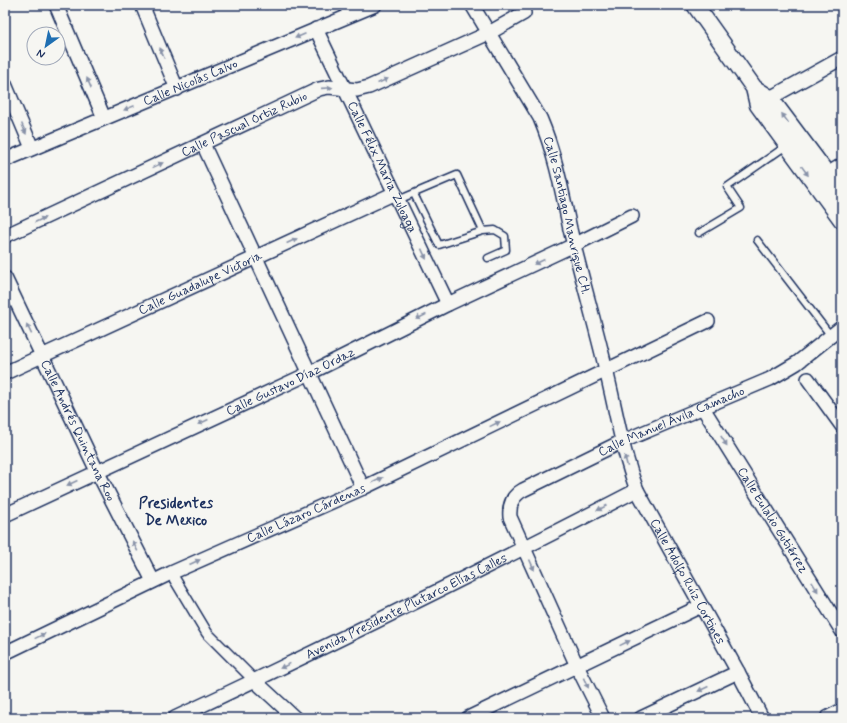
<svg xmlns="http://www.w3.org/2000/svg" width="847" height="723" font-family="Mynerve,sans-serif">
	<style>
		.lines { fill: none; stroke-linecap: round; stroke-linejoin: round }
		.service-casing { stroke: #1b2f5e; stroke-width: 9 }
		.pedestrian-casing { stroke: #1b2f5e; stroke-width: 13 }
		.minor-casing { stroke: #1b2f5e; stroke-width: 16 }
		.tertiary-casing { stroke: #1b2f5e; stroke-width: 19 }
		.service { stroke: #f6f6f2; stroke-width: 6 }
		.pedestrian { stroke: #f6f6f2; stroke-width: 10 }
		.minor { stroke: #f6f6f2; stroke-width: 13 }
		.tertiary { stroke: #f6f6f2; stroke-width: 16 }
		.oneway { fill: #8892a8 }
		.labels { text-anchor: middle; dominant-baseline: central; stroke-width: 3; stroke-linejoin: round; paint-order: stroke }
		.street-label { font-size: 13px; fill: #1b2f5e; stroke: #f6f6f2 }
		.quarter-label { font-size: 15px; font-weight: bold; fill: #1b2f5e; stroke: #f6f6f2 }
	</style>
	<rect width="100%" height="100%" fill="#f6f6f2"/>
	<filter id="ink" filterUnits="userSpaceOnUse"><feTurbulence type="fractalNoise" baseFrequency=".025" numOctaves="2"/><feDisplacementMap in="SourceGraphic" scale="8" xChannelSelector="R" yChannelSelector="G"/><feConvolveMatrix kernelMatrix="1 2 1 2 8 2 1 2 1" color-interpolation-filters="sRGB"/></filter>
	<g filter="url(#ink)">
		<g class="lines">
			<g class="service-casing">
				<path id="service" d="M 342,5 L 347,17
					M 398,200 L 457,175 L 483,231 L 439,245 L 414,194
					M 483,231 L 495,230 L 505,236 L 506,250 L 488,258
					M 699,233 L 741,208 L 727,187 L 786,146
					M 757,240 L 831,336"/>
			</g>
			<g class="pedestrian-casing">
				<path id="pedestrian" d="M 171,573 L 207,633 L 255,681"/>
			</g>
			<g class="minor-casing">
				<g id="minor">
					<path d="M 56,5 L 104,118"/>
					<path d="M 142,5 L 177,89"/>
					<path id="s1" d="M 472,5 L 540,118 C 555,153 562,191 570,229 C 581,276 595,323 606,370 C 616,410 622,451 637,490 L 738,672 L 762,718"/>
					<path id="s2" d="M 316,29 L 448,304"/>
					<path d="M 5,84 L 32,148"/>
					<path d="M 761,103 L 842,58"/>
					<path d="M 203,144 L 363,488"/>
					<path id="s3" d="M 5,160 L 375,5"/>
					<path d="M 827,174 L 842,165"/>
					<path id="s4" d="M 5,236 L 319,89 L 329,87 L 357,90 L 369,87 L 489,33 L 524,13"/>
					<path id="s5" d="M 5,278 L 97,471 L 153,581"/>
					<path id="s6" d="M 5,373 L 395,193"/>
					<path d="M 808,379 L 842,426"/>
					<path id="s7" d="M 703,408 L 842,631"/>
					<path id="s8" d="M 5,515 L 310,373 L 448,304 L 574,245 L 632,216"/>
					<path id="s9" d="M 5,653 L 171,573 L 363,488 L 708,321"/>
					<path d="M 255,681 L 295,718"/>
					<path id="s10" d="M 175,718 C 331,645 484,569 637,490"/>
					<path d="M 468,718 L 701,606"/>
					<path id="s11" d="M 603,718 L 577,666 L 510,517 C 509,505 512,496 523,490 L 621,442 L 770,379 L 797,363 L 842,327"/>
					<path d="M 641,718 L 738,672"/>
					<path d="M 827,718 L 842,710"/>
				</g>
			</g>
			<g class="tertiary-casing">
				<path id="tertiary" d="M 695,5 L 754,88 L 758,105 L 842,220
					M 754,88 L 770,98 L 842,194"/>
			</g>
			<use href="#service" class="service"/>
			<use href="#pedestrian" class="pedestrian"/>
			<use href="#minor" class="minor"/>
			<use href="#tertiary" class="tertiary"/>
		</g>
		<defs><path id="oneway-solid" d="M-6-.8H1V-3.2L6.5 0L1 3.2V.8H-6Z"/></defs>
		<g class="oneway">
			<use href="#oneway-solid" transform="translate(300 36) rotate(157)"/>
			<use href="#oneway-solid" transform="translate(162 53) rotate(-112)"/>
			<use href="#oneway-solid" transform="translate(383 81) rotate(-24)"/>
			<use href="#oneway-solid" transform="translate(89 83) rotate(-113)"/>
			<use href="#oneway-solid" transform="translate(327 88) rotate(-4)"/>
			<use href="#oneway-solid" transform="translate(129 108) rotate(158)"/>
			<use href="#oneway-solid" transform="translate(785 118) rotate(-126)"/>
			<use href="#oneway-solid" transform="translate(24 129) rotate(67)"/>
			<use href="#oneway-solid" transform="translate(158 165) rotate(-25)"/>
			<use href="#oneway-solid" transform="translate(805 171) rotate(54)"/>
			<use href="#oneway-solid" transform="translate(40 220) rotate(-25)"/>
			<use href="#oneway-solid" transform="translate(292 241) rotate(-25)"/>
			<use href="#oneway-solid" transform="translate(424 254) rotate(65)"/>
			<use href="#oneway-solid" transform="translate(539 262) rotate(155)"/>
			<use href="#oneway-solid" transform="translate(421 317) rotate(154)"/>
			<use href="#oneway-solid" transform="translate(29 329) rotate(-116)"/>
			<use href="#oneway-solid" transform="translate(203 422) rotate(155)"/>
			<use href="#oneway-solid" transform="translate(495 424) rotate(-26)"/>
			<use href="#oneway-solid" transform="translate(724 441) rotate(58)"/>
			<use href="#oneway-solid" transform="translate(626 461) rotate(-105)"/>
			<use href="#oneway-solid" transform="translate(378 480) rotate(-26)"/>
			<use href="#oneway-solid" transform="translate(72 483) rotate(155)"/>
			<use href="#oneway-solid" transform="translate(602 508) rotate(153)"/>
			<use href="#oneway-solid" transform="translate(135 546) rotate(-117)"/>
			<use href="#oneway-solid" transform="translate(195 562) rotate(-24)"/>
			<use href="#oneway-solid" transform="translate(532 565) rotate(66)"/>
			<use href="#oneway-solid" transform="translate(815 587) rotate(58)"/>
			<use href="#oneway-solid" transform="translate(40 636) rotate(-26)"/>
			<use href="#oneway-solid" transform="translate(625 643) rotate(-26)"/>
			<use href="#oneway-solid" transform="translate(285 666) rotate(154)"/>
			<use href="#oneway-solid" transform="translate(586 683) rotate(64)"/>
			<use href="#oneway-solid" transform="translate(703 689) rotate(155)"/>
		</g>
	</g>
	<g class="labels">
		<g class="street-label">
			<text stroke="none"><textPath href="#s3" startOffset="201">Calle Nicolás Calvo</textPath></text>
			<text stroke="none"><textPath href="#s4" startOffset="264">Calle Pascual Ortiz Rubio</textPath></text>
			<text stroke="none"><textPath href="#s2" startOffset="153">Calle Félix María Zuloaga</textPath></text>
			<text stroke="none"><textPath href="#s1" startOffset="233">Calle Santiago Manrique CH.</textPath></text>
			<text stroke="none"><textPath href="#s6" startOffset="215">Calle Guadalupe Victoria</textPath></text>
			<text stroke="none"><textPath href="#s8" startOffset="315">Calle Gustavo Díaz Ordaz</textPath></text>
			<text stroke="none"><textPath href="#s11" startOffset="417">Calle Manuel Ávila Camacho</textPath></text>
			<text stroke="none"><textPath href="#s5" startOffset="169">Calle Andrés Quintana Roo</textPath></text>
			<text stroke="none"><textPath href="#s9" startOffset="332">Calle Lázaro Cárdenas</textPath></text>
			<text stroke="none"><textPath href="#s7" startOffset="132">Calle Eulalio Gutiérrez</textPath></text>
			<text stroke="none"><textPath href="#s1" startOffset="621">Calle Adolfo Ruíz Cortines</textPath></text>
			<text stroke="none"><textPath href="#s10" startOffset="257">Avenida Presidente Plutarco Elías Calles</textPath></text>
		</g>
		<g class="quarter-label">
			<text x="176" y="504">Presidentes<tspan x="176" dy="17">De Mexico</tspan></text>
		</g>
	</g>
	<rect width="847" height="723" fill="none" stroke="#f6f6f2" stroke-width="20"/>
	<rect x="10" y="10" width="827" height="703" fill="none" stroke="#1b2f5e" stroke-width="1.5" filter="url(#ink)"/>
	<g transform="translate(46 46) rotate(213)"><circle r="19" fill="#f6f6f2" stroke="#9ea6b7"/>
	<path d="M0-3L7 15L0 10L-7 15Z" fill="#1f6fb2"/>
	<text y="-6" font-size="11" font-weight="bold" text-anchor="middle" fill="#1b2f5e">N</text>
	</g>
</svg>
